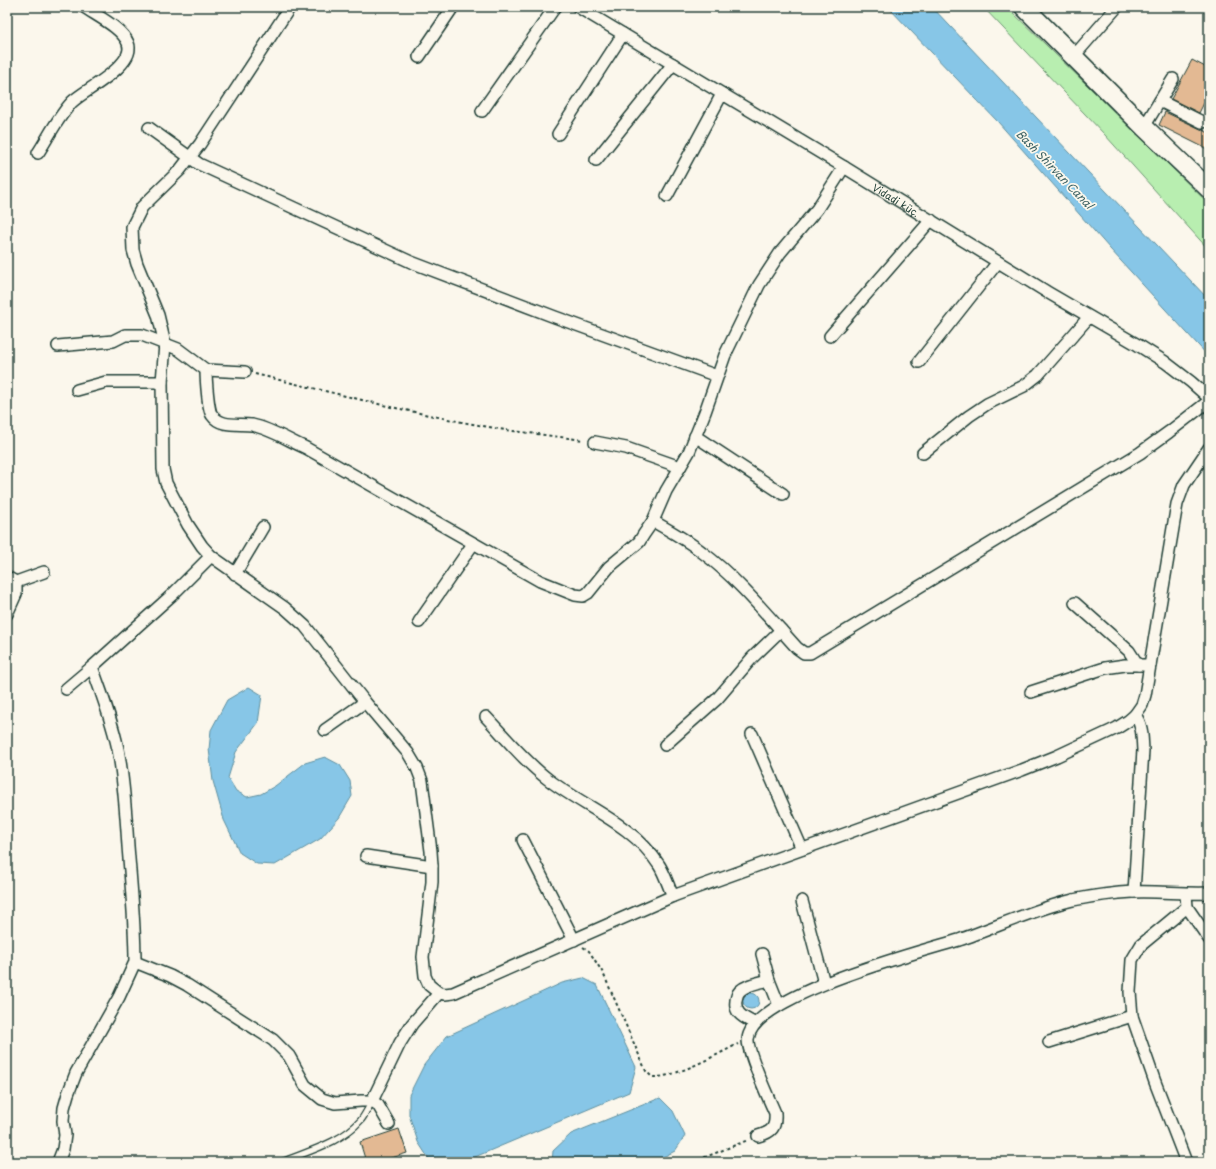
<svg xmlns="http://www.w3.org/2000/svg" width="1216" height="1169" font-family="'Playpen Sans',sans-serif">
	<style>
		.green { fill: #b8eeb0; stroke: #6c9672 }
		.water { fill: #87c6e7; stroke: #5d8f9f }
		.building { fill: #e3b993; stroke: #1f3d34 }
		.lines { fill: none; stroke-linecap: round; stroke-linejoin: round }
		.service-casing { stroke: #1f3d34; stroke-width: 8 }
		.minor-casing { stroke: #1f3d34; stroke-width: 14 }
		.primary-casing { stroke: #1f3d34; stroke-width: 21 }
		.path { stroke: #1f3d34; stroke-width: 2; stroke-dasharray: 3 3; stroke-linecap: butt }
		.service { stroke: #fbf7ec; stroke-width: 5.5 }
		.minor { stroke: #fbf7ec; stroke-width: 11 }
		.primary { stroke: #fbf7ec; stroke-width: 18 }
		.labels { text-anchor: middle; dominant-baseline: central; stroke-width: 3.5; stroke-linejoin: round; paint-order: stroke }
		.street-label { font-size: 10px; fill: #1f3d34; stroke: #fbf7ec }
		.water-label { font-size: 11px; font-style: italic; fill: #395f61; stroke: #fbf7ec }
	</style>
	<rect width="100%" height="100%" fill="#fbf7ec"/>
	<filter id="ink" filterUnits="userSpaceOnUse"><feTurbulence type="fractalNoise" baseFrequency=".025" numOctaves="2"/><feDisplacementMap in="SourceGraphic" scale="8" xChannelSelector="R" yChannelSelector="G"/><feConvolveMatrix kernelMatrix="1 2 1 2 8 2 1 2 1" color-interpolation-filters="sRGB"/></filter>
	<g filter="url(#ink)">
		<path class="green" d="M 983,7 L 1007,7 L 1209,204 L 1209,250 L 1105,135 Z"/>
		<path class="water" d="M 888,7 L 932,7 L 1209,300 L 1209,357 L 1110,249 L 998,122 Z
			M 249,687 L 262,695 L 258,723 L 236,752 L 228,778 L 236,791 L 247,797 L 261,794 L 275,786 L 305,763 L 325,757 L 340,765 L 350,781 L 352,796 L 339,818 L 320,839 L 275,865 L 257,864 L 240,853 L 224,820 L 213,781 L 209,749 L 211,730 L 227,700 Z
			M 583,978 L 597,985 L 636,1067 L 629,1092 L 463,1162 L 431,1162 L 418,1142 L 409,1115 L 409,1095 L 424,1065 L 447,1036 L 562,983 Z
			M743 1001a8 8 0 1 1 16 0a8 8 0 1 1-16 0Z
			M 660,1098 L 673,1111 L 685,1136 L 675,1151 L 653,1162 L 552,1162 L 553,1151 L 571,1134 Z"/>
		<path class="building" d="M 1192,60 L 1209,69 L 1209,93 L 1199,113 L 1171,99 Z
			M 1165,112 L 1209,133 L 1209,150 L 1159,125 Z
			M 399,1129 L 407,1153 L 379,1162 L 366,1162 L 360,1142 Z"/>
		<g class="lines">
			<g class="service-casing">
				<path id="service" d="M 282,1162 C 308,1151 341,1143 361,1120 C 365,1115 368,1108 372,1102"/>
			</g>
			<g class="minor-casing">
				<g id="minor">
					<path d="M 290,7 L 200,144 L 180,170 L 142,207 L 132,227 L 133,250 L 137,264 L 158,315 L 165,344 L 162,382 L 163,469 L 166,483 L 188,525 L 202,546 L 211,556 L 285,608 L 305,626 L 365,702 L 408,753 L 417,768 L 422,781 L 431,851 L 432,866 L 432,882 L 423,957 L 425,976 L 429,985 L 439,993 L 445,994 L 453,993 L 673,896 L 1022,770 L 1057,756 L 1117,728 L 1128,721 L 1135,715 L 1142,705 L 1145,695 L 1177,504 L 1184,485 L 1209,448"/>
					<path id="s1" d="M 578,7 L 844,167 L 1047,292 L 1138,345 L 1165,362 L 1191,382 L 1209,398"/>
					<path d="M 1074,56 L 1117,7"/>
					<path d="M 419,57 L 453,7"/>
					<path d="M 1160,101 L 1202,122 L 1209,121"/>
					<path d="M 482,111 L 555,7"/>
					<path d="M 1144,127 L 1173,79"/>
					<path d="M 149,128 L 199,164 L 411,262 L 555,317 L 717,376"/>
					<path d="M 558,134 L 623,34"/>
					<path d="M 38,153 C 49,136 58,117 72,102 C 84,90 137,65 128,43 C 122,28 97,16 84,7"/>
					<path d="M 596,160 L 673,64"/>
					<path d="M 667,196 L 722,94"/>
					<path d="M 830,336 L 931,220"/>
					<path d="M 58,346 L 113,341 L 125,335 L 142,335 L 178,349 L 206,370 C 206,378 208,411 212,415 C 221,428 239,423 252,425 C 271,429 288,440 306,448 L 540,581 L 575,595 L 583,596 L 588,593 L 609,567 L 639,542 L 644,534 L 653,521 L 666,491 L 689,452 L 705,412 L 725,355 L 759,285 L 780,253 L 817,209 L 844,167"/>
					<path d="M 919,362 L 998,262"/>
					<path d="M 206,370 L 245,372"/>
					<path d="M 77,390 L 106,382 L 162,382"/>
					<path d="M 695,436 L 783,494"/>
					<path d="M 595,442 L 626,448 L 680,467"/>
					<path d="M 923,453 L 969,416 L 987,404 L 1024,386 L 1038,375 L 1089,317"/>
					<path d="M 653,521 C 670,531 687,540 702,552 C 737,578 768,616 797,648 L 804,653 L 810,653 L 1140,453 L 1169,432 L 1209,401"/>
					<path d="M 235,574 L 263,527"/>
					<path d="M 7,577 L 16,582 L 16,594 L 7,614"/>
					<path d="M 16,582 L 44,572"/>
					<path d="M 1075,603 L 1129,651 L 1138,665"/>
					<path d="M 419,622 L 473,544"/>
					<path d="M 66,689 L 92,667"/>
					<path d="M 1031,692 L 1105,668 L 1125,665 L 1150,665"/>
					<path d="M 486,717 C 506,738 525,762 549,780 C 586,808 633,824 659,865 C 665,874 668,886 673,896"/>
					<path d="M 325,730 L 365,702"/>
					<path d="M 752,734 L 802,849"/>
					<path d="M 665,745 L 717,699 L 752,658 L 781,630"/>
					<path d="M 523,840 L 574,940"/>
					<path d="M 366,856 L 432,866"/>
					<path d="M 1134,892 L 1143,750 C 1142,737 1143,726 1135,715"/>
					<path d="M 1186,894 L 1187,907 L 1141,945 L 1132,960 L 1130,992 L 1132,1016 L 1155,1082 L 1186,1162"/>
					<path d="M 802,901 L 824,983"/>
					<path d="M 1187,907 L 1209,939"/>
					<path d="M 762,954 L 769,980"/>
					<path d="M 135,962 C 135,923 131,885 128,846 C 126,814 124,781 118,749 C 112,721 102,694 92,667 L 172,595 L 211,556"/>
					<path d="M 754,1023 C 742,1017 732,1012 737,996 C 738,991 743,988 748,986 C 754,983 762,982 769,980 L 779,1005"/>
					<path d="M 1049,1042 L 1132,1016"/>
					<path d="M 372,1101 L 400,1043 L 412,1024 L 439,993"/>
					<path d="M 758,1136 C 772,1132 776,1128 775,1113 C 769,1099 747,1052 748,1039 C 752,995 920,952 959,940 C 997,927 1034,909 1073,900 C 1093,896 1113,893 1133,892 C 1158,891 1184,894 1209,893"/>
					<path d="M 58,1162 L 63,1149 L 65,1135 L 63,1121 L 64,1108 L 68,1094 L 76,1073 L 119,997 L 135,962 L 170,976 L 187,985 L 273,1040 L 289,1056 L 305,1085 L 322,1099 L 335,1103 L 361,1101 L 372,1101 L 378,1105 L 389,1124"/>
				</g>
			</g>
			<g class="primary-casing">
				<path id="primary" d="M 1024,7 L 1144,127 L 1209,189"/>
			</g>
			<path class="path" d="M 255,374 L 391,407 L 462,422 L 505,430 L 584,440
				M 583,947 L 589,951 L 603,973 L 646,1071 L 652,1077 C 673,1079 718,1054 738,1044
				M 693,1162 L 748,1140"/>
			<use href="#service" class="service"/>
			<use href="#minor" class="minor"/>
			<use href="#primary" class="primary"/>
		</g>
	</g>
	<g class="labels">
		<g class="street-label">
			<text stroke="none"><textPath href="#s1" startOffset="372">Vidadi küç.</textPath></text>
		</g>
		<g class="water-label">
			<text transform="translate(1055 169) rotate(46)">Bash Shirvan Canal</text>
		</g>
	</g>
	<rect width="1216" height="1169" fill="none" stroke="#fbf7ec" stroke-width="24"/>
	<rect x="12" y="12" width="1192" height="1145" fill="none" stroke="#1f3d34" stroke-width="1.5" filter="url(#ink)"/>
</svg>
